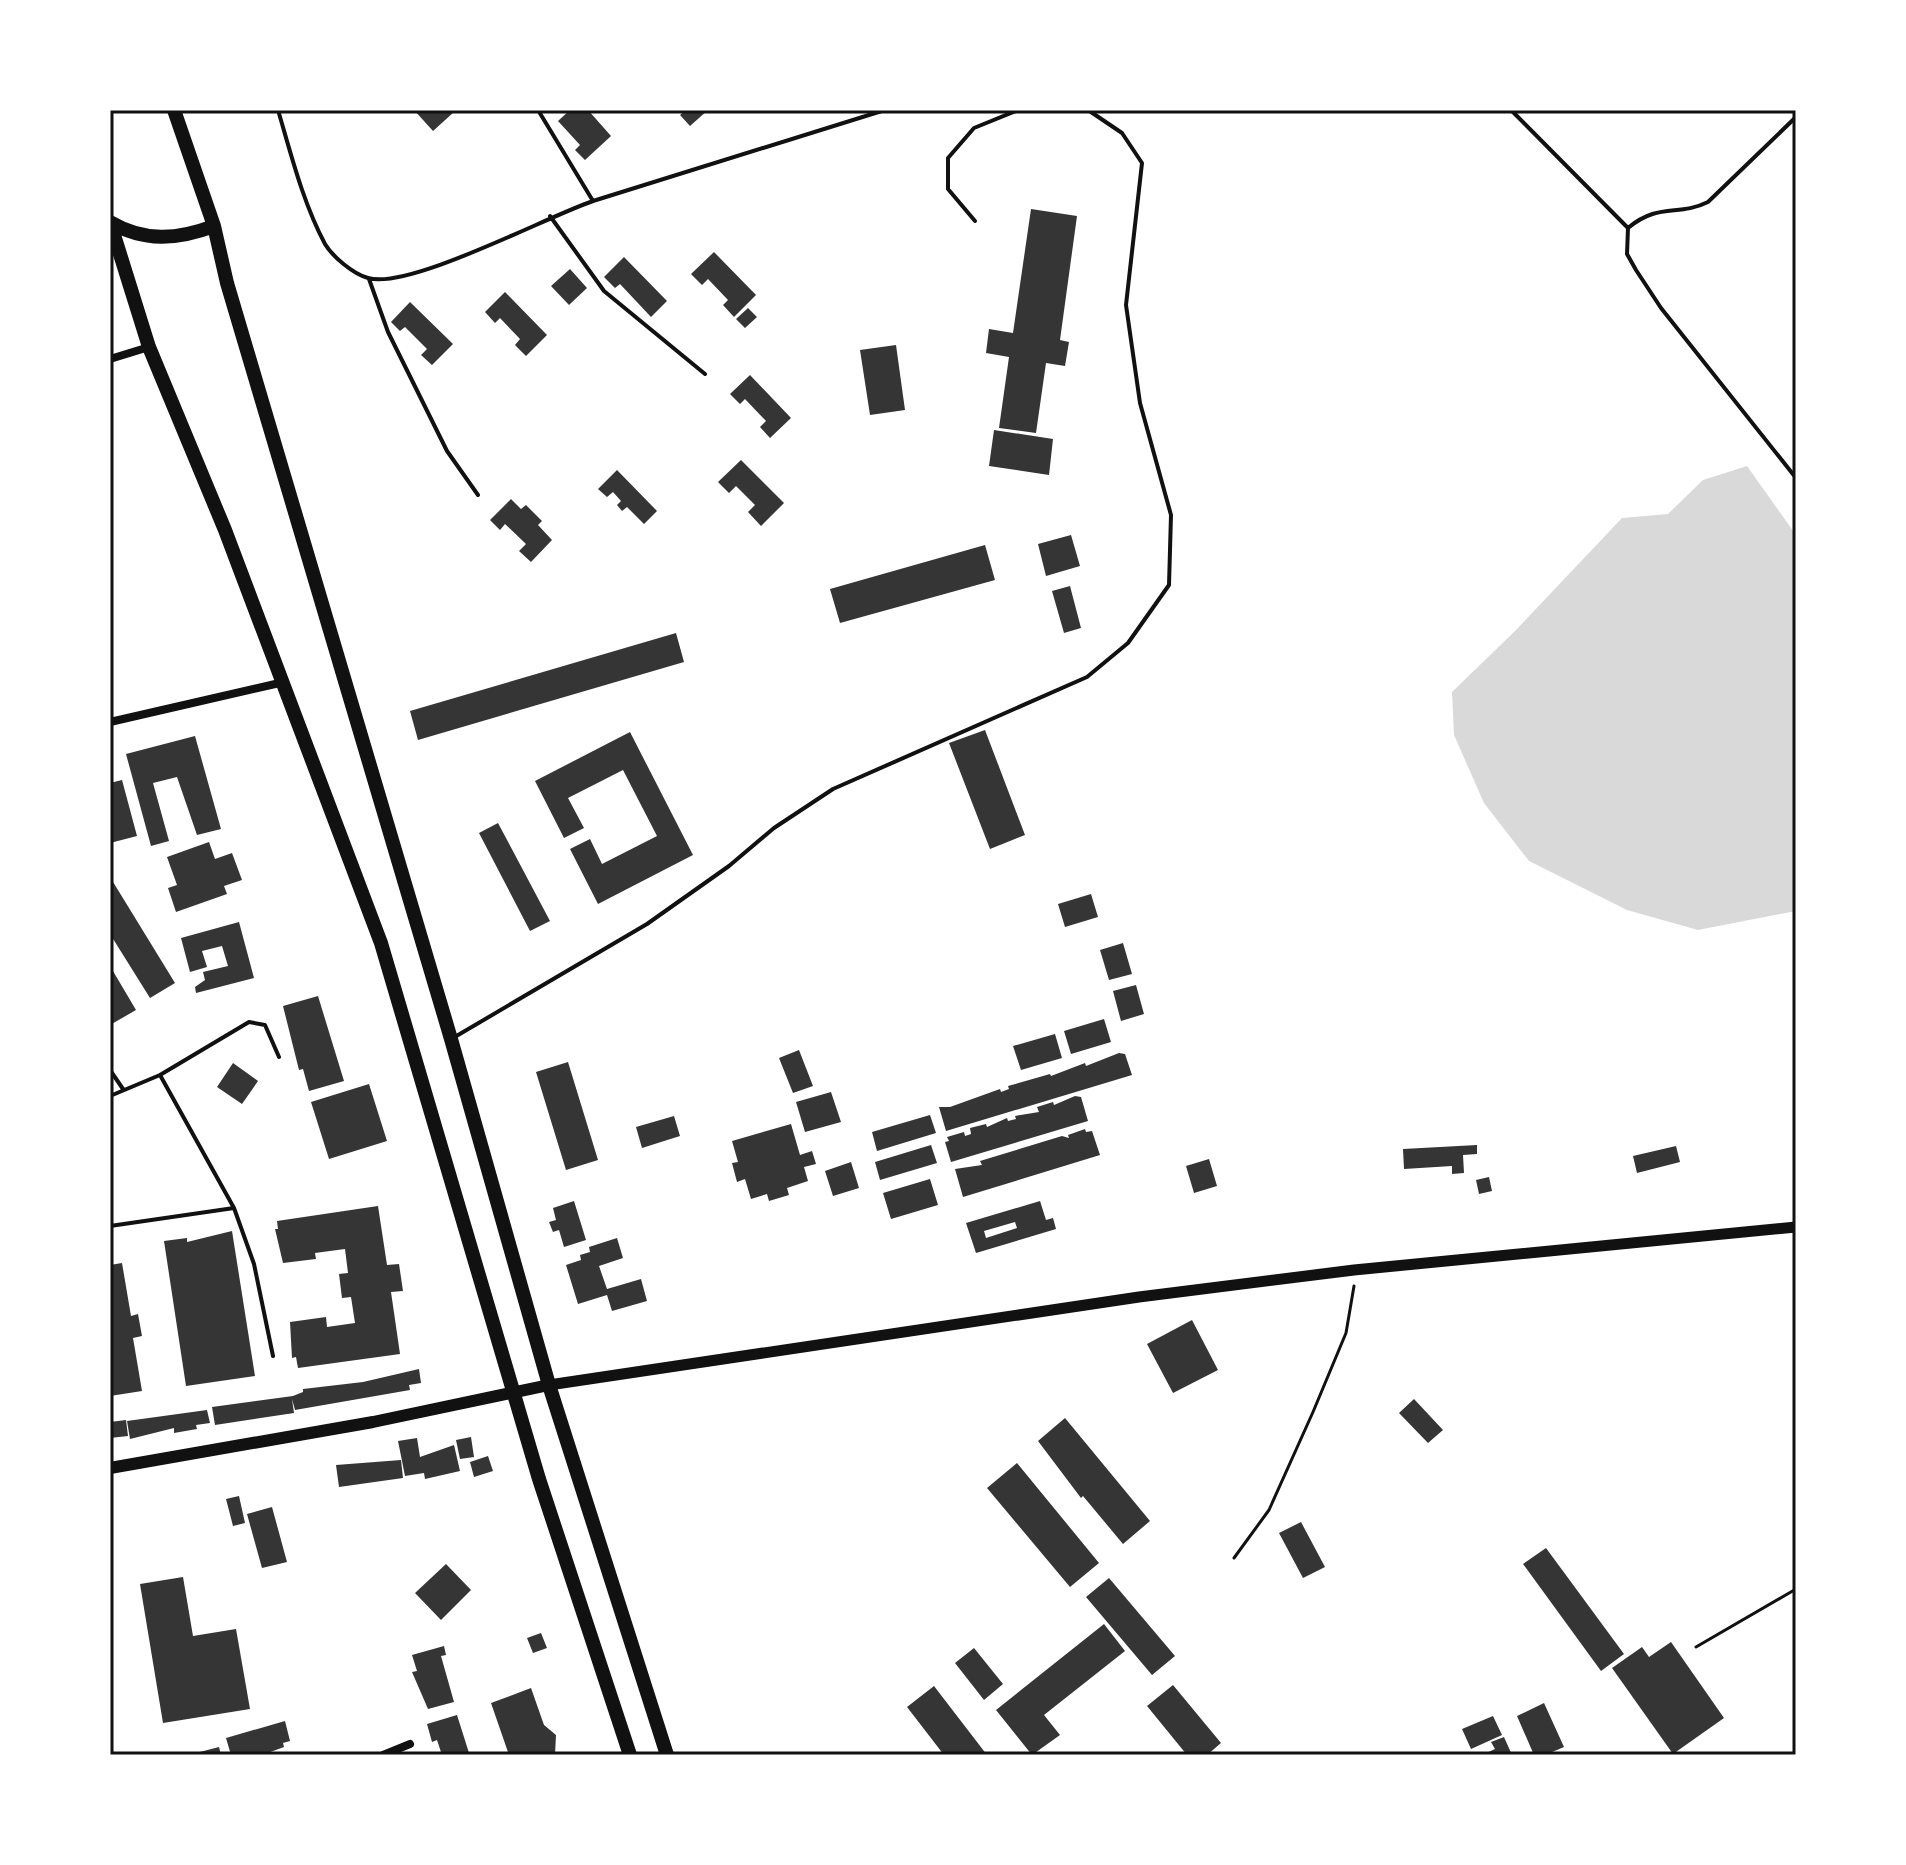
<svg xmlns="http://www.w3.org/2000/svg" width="1906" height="1865" font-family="Roboto,sans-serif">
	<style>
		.water { fill: #d9d9d9 }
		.building { fill: #353535; fill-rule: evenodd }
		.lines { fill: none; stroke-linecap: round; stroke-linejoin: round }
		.path { stroke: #111; stroke-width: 3 }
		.service { stroke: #111; stroke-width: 4 }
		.minor { stroke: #111; stroke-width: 8 }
		.tertiary { stroke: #111; stroke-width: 11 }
		.secondary { stroke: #111; stroke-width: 12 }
		.trunk { stroke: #111; stroke-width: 14 }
		.neatline { fill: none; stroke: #111; stroke-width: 3 }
	</style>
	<rect width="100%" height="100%" fill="#fff"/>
	<path class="water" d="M 1747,466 L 1796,535 L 1796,911 L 1698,930 L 1627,910 L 1529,861 L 1484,803 L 1454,735 L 1452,692 L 1515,631 L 1622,518 L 1668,514 L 1703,480 Z"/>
	<path class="building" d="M 414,110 L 452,110 L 454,112 L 433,131 Z
		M 570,110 L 588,110 L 611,136 L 585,160 L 575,150 L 580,145 L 558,121 Z
		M 686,110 L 708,110 L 690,126 L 680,115 Z
		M 1031,209 L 1077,216 L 1060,340 L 1069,342 L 1065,366 L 1046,363 L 1036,433 L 999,428 L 1009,357 L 986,353 L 989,329 L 1013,333 Z
		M 714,252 L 756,295 L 734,317 L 723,305 L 728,300 L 708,279 L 702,285 L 691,274 Z
		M 624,257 L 667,301 L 651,317 L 620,284 L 615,288 L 604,277 Z
		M 570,269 L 587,288 L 569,305 L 551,286 Z
		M 505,292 L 547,335 L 526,356 L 515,345 L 520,339 L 500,318 L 495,323 L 485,312 Z
		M 410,302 L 453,344 L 432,365 L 421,355 L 427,349 L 405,327 L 400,331 L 391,322 Z
		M 748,308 L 757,317 L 745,328 L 736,319 Z
		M 896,345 L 905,410 L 870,415 L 860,350 Z
		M 750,375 L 791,418 L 770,438 L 760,427 L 766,421 L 745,399 L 740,404 L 730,394 Z
		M 994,430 L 1053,439 L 1049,475 L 989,466 Z
		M 741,460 L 784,503 L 761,526 L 748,512 L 755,505 L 736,486 L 729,493 L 718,482 Z
		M 617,470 L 657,511 L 644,524 L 627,507 L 622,511 L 617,505 L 621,501 L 613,492 L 607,497 L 598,489 Z
		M 511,499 L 521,509 L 526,505 L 542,521 L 538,525 L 552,540 L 531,562 L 519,551 L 526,544 L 505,524 L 500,530 L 490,520 Z
		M 1071,535 L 1080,566 L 1046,576 L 1038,544 Z
		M 985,545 L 995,580 L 840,623 L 830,589 Z
		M 1070,586 L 1081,628 L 1064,633 L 1052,591 Z
		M 676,633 L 684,662 L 418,740 L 410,711 Z
		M 985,730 L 1025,835 L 990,849 L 949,743 Z
		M 630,732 L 693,855 L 598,904 L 570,849 L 590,839 L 602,864 L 657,836 L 623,770 L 568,798 L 584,828 L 564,838 L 535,781 Z
		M 195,736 L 221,829 L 197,835 L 177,777 L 153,783 L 169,841 L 151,846 L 126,754 Z
		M 122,780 L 137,836 L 110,843 L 110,821 L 113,821 L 110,783 Z
		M 498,823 L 550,921 L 530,931 L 479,833 Z
		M 209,842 L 215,859 L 232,853 L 242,880 L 224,886 L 227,894 L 176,912 L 168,888 L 177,885 L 167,857 Z
		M 110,877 L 175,983 L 150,998 L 110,934 Z
		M 1091,894 L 1098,917 L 1065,927 L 1058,904 Z
		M 239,922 L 254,978 L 196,993 L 195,987 L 205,980 L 203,972 L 228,966 L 222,946 L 202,951 L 207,967 L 190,972 L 181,938 Z
		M 1123,943 L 1132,974 L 1109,980 L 1100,950 Z
		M 110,966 L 136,1010 L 110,1025 Z
		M 1136,985 L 1144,1014 L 1121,1021 L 1113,991 Z
		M 318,996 L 344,1081 L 309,1091 L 303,1069 L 299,1070 L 283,1006 Z
		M 1104,1019 L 1111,1042 L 1071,1054 L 1064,1031 Z
		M 1055,1034 L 1062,1058 L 1021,1070 L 1013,1046 Z
		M 799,1050 L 813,1086 L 793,1093 L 779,1058 Z
		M 1119,1053 L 1125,1054 L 1132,1075 L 946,1131 L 939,1107 L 950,1107 L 1000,1089 L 1001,1092 L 1009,1089 L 1008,1086 L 1050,1074 L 1051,1076 L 1085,1063 L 1086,1066 Z
		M 568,1062 L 598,1160 L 566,1170 L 536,1072 Z
		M 233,1063 L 258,1081 L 242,1104 L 217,1087 Z
		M 369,1084 L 387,1141 L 329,1159 L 311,1102 Z
		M 831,1092 L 841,1122 L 805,1132 L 796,1102 Z
		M 1075,1096 L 1081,1097 L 1088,1121 L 951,1162 L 945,1142 L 949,1141 L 947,1137 L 964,1132 L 965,1136 L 971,1134 L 970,1128 L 986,1124 L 987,1127 L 1007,1118 L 1008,1121 L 1016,1119 L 1015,1116 L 1039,1112 L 1037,1107 L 1053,1102 L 1054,1105 Z
		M 930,1115 L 936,1133 L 877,1151 L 872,1132 Z
		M 674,1116 L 680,1136 L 642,1148 L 636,1127 Z
		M 791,1124 L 800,1155 L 812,1151 L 816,1164 L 804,1167 L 808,1181 L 787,1188 L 789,1195 L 769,1201 L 767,1194 L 751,1199 L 745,1179 L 737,1182 L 732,1163 L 738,1162 L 732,1141 Z
		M 1085,1129 L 1086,1132 L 1092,1131 L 1100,1155 L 963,1197 L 955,1169 L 982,1165 L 980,1161 L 1062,1136 L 1069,1138 L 1068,1135 Z
		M 931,1145 L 937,1163 L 880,1180 L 875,1162 Z
		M 1477,1145 L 1477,1154 L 1463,1155 L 1464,1173 L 1452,1174 L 1452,1166 L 1404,1169 L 1403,1149 Z
		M 1676,1146 L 1680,1162 L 1637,1173 L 1633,1156 Z
		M 1209,1159 L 1217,1186 L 1194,1193 L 1186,1166 Z
		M 851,1162 L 859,1188 L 833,1196 L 825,1171 Z
		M 1489,1177 L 1492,1191 L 1479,1194 L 1476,1180 Z
		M 930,1179 L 938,1205 L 891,1219 L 883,1193 Z
		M 574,1201 L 586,1240 L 564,1247 L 559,1230 L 553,1232 L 549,1222 L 556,1220 L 553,1208 Z
		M 1040,1201 L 1046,1220 L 1053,1218 L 1056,1229 L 976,1253 L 966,1223 ZM 1015,1222 L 1017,1228 L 986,1238 L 984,1231 Z
		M 378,1206 L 387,1265 L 399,1264 L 403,1291 L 391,1292 L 400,1354 L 298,1368 L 296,1357 L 292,1358 L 290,1322 L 326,1317 L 327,1327 L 355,1323 L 351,1297 L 342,1298 L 339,1274 L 348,1273 L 345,1249 L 315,1253 L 316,1259 L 283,1263 L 275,1229 L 278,1229 L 277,1221 Z
		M 232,1231 L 255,1376 L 186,1386 L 164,1241 L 187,1238 L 187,1242 Z
		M 617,1238 L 623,1258 L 599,1266 L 607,1289 L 641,1279 L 647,1301 L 612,1311 L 607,1295 L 578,1304 L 566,1265 L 581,1260 L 580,1255 L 590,1252 L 589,1247 Z
		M 122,1263 L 131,1316 L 138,1314 L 142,1336 L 133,1338 L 142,1391 L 110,1396 L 110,1265 Z
		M 1192,1320 L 1218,1370 L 1173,1393 L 1147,1344 Z
		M 419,1369 L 421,1383 L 409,1385 L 410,1390 L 295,1410 L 292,1399 L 294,1413 L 215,1425 L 212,1407 L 293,1396 L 303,1392 L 303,1389 L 363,1382 Z
		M 1414,1399 L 1443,1430 L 1428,1443 L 1399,1413 Z
		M 207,1410 L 210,1423 L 196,1425 L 197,1429 L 174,1433 L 174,1428 L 130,1439 L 127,1421 Z
		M 1065,1418 L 1150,1521 L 1123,1544 L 1083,1496 L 1081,1498 L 1038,1441 Z
		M 126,1420 L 128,1436 L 110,1438 L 110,1422 Z
		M 471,1437 L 474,1457 L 460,1459 L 456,1440 Z
		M 417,1438 L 420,1457 L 454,1445 L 460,1471 L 425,1479 L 424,1473 L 405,1476 L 398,1441 Z
		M 488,1456 L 493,1471 L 474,1477 L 470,1462 Z
		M 401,1460 L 403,1478 L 339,1487 L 336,1465 Z
		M 1017,1463 L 1099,1563 L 1070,1587 L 987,1488 Z
		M 239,1496 L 245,1523 L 233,1526 L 226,1499 Z
		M 272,1507 L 287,1562 L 262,1568 L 247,1514 Z
		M 1301,1522 L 1325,1567 L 1303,1578 L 1279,1533 Z
		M 1546,1548 L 1624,1654 L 1601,1671 L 1523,1564 Z
		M 446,1564 L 471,1590 L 441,1620 L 415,1593 Z
		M 183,1577 L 193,1636 L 236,1629 L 250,1709 L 163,1723 L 140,1584 Z
		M 1109,1578 L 1175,1656 L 1152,1675 L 1086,1597 Z
		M 1104,1624 L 1125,1651 L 1044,1715 L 1060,1735 L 1032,1755 L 996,1710 Z
		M 541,1633 L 547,1648 L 533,1653 L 527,1638 Z
		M 1671,1642 L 1724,1718 L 1673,1754 L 1612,1668 L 1642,1647 L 1649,1657 Z
		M 444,1646 L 446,1655 L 441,1656 L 454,1702 L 428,1709 L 412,1672 L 417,1671 L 412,1655 Z
		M 974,1648 L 1003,1684 L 984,1700 L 955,1663 Z
		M 1173,1685 L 1221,1743 L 1207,1755 L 1187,1755 L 1147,1706 Z
		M 934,1686 L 987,1755 L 944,1755 L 907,1707 Z
		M 531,1688 L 544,1725 L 556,1735 L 555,1755 L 509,1755 L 491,1703 Z
		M 1544,1703 L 1564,1747 L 1545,1755 L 1534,1755 L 1517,1716 Z
		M 457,1715 L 469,1753 L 442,1755 L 437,1740 L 432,1742 L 427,1724 Z
		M 1493,1716 L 1502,1735 L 1471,1749 L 1462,1729 Z
		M 285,1721 L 290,1741 L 283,1743 L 284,1747 L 262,1755 L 231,1755 L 226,1738 Z
		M 1504,1737 L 1512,1755 L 1482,1755 L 1495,1749 L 1491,1742 Z
		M 219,1747 L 221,1755 L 192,1755 L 192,1754 Z"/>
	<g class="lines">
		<path class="path" d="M 1234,1558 L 1269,1510 L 1313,1412 L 1346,1333 L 1354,1286
			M 1696,1647 L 1796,1589"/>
		<path class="service" d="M 278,110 C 291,154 303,203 325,244 C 332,256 353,274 368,278 C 409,290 546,217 593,201 L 885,110
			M 538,110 L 593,201
			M 1511,110 L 1628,228 L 1627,254 L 1636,270 L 1661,308 L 1796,478
			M 550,216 L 604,291 L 705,374
			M 975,221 L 948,189 L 948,158 L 974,128 L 1018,110
			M 1628,228 C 1659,202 1678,217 1708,202 L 1796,117
			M 369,279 L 388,332 L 447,451 L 478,495
			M 453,1038 L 647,924 L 729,866 L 774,828 L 833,789 L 1087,677 L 1128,643 L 1169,585 L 1171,515 L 1140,403 L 1126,305 L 1142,163 L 1122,133 L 1088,110
			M 110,1070 L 123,1089
			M 160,1075 L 234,1208 L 254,1264 L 273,1356
			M 110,1096 L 160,1075 L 249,1022 L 265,1025 L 279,1057
			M 110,1226 L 234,1208"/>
		<path class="minor" d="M 110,359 L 149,347
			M 110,722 L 284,682
			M 383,1755 L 410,1744"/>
		<path class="tertiary" d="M 549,1385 L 1139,1297 L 1354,1270 L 1796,1227"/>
		<path class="secondary" d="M 110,1468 L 373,1422 L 549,1385"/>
		<path class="trunk" d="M 174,110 L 214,226 L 227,283 L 451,1039 L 549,1385 L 667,1755
			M 110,222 L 149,347 L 225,530 L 381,943 L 539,1479 L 630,1755
			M 110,222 C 144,242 177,240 214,226"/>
	</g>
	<rect width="1906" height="1865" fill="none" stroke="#ffffff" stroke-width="224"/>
	<rect x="112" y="112" width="1682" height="1641" class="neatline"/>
</svg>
